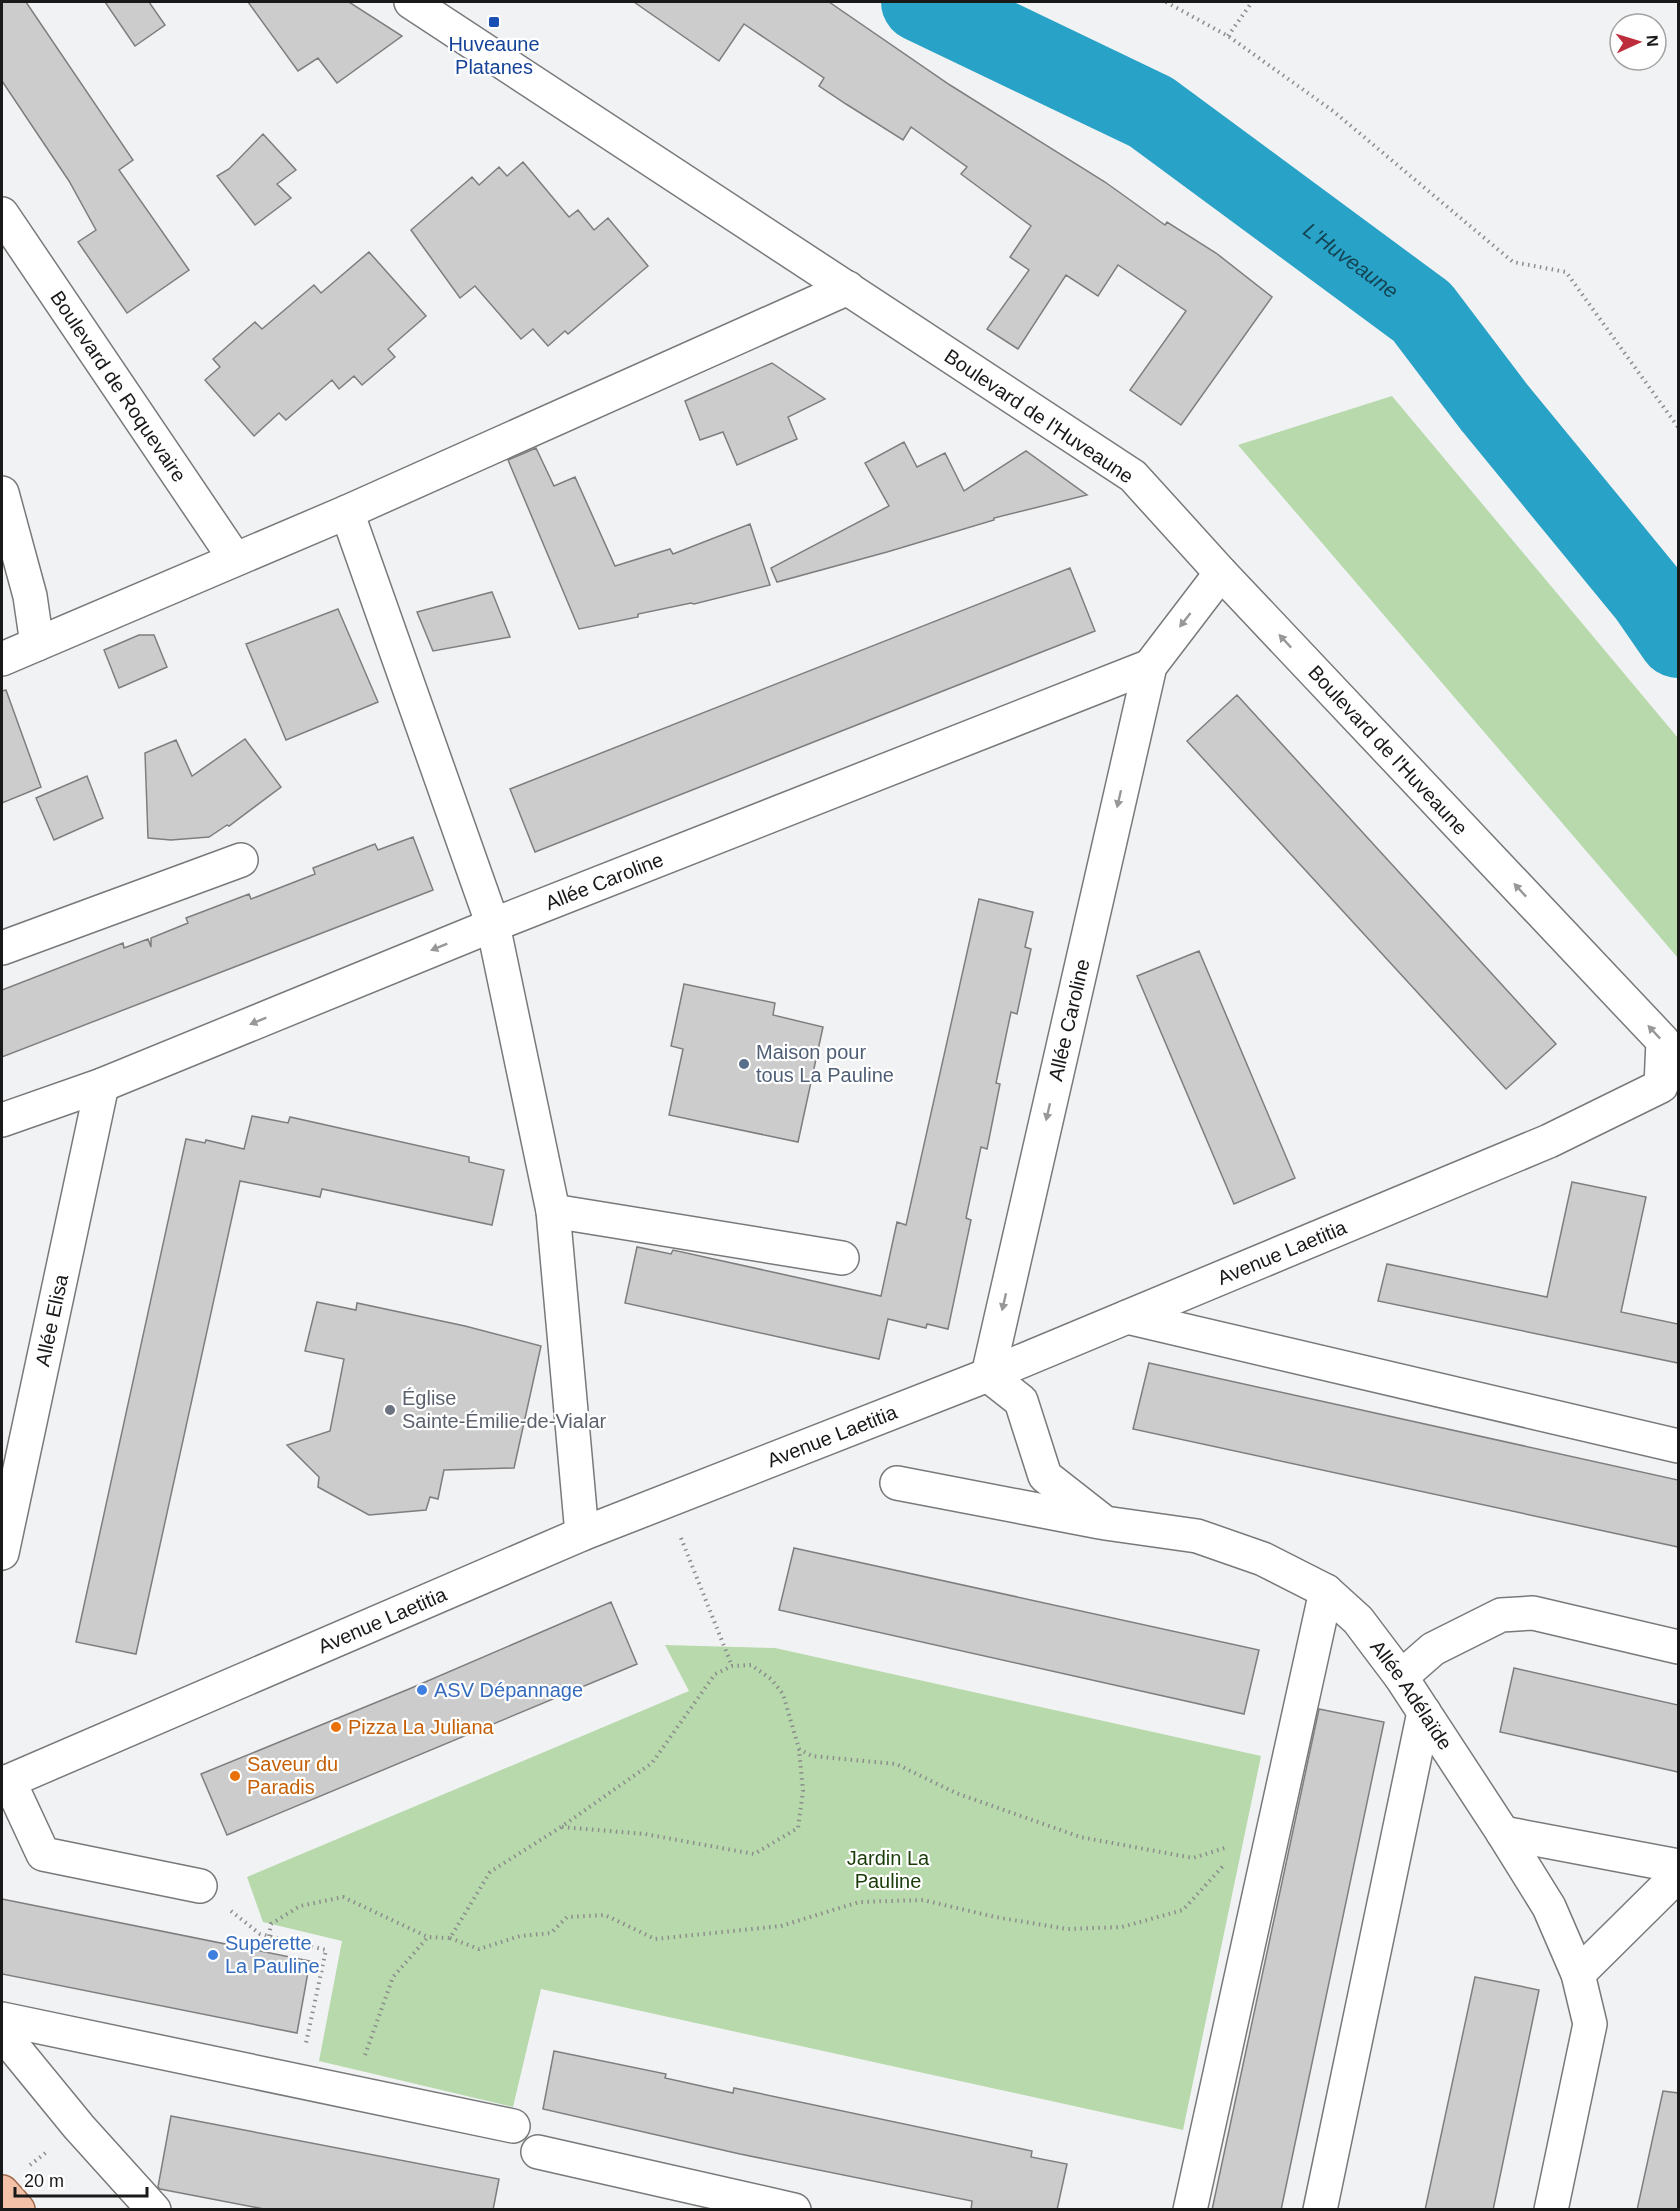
<svg xmlns="http://www.w3.org/2000/svg" width="1680" height="2211" font-family="Arial,sans-serif">
	<style>
		.green { fill: #b7d9ab }
		.lines { fill: none; stroke-linecap: round; stroke-linejoin: round }
		.river { stroke: #29a2c7; stroke-width: 80 }
		.building { fill: #cdcccd; stroke: #7f7e7f; stroke-width: 1.5 }
		.minor-casing { stroke: #78797a; stroke-width: 36 }
		.major-casing { stroke: #a26c4f; stroke-width: 36 }
		.path { stroke: #8c8d8d; stroke-width: 4; stroke-dasharray: 1.5 4.5; stroke-linecap: butt }
		.minor { stroke: #fff; stroke-width: 33 }
		.major { stroke: #f3c1a7; stroke-width: 33 }
		.oneway { fill: #989898 }
		.transit-dot { fill: #1a4fb4; stroke: #fff; stroke-width: 2 }
		.service-dot { fill: #5c6f8a; stroke: #fff; stroke-width: 2 }
		.worship-dot { fill: #6b7280; stroke: #fff; stroke-width: 2 }
		.shop-dot { fill: #3f7fe0; stroke: #fff; stroke-width: 2 }
		.food-dot { fill: #e8710a; stroke: #fff; stroke-width: 2 }
		.labels { text-anchor: middle; dominant-baseline: central; stroke-width: 4.5; stroke-linejoin: round; paint-order: stroke }
		.transit-label { font-size: 20px; fill: #164399; stroke: #fff }
		.street-label { font-size: 20px; fill: #191919; stroke: #fff }
		.service-label { font-size: 20px; fill: #4e5e75; stroke: #fff; text-anchor: start }
		.worship-label { font-size: 20px; fill: #5b616d; stroke: #fff; text-anchor: start }
		.shop-label { font-size: 20px; fill: #366cbe; stroke: #fff; text-anchor: start }
		.food-label { font-size: 20px; fill: #c56008; stroke: #fff; text-anchor: start }
		.park-label { font-size: 20px; fill: #193c09; stroke: #fff }
		.water-label { font-size: 21px; font-style: italic; fill: #134454; stroke: #fff }
	</style>
	<rect width="100%" height="100%" fill="#f1f2f3"/>
	<path class="green" d="M 1392,396 L 1678,738 L 1678,958 L 1238,445 Z
		M 665,1645 L 775,1648 L 1261,1756 L 1183,2130 L 541,1989 L 513,2107 L 319,2061 L 342,1941 L 263,1922 L 247,1877 L 689,1691 Z"/>
	<g class="lines">
		<path class="river" id="s1" d="M 921,2 L 1151,112 L 1422,312 L 1494,407 L 1649,596 L 1678,638"/>
	</g>
	<path class="building" d="M 2,2 L 26,2 L 133,160 L 119,170 L 189,270 L 127,313 L 78,242 L 96,230 L 69,181 L 2,81 Z
		M 105,2 L 149,2 L 165,25 L 135,46 Z
		M 248,2 L 349,2 L 402,36 L 337,83 L 318,58 L 298,71 Z
		M 634,2 L 829,2 L 950,85 L 1105,182 L 1165,225 L 1167,222 L 1216,253 L 1272,297 L 1181,425 L 1130,390 L 1186,311 L 1118,265 L 1098,296 L 1066,275 L 1018,349 L 987,329 L 1029,270 L 1010,257 L 1031,226 L 961,174 L 967,167 L 911,127 L 903,140 L 846,104 L 819,86 L 824,78 L 744,24 L 719,61 Z
		M 263,134 L 296,170 L 277,184 L 291,198 L 255,225 L 217,176 L 229,169 Z
		M 523,162 L 569,217 L 578,210 L 594,230 L 608,218 L 648,266 L 568,334 L 565,331 L 548,346 L 533,329 L 521,339 L 475,286 L 460,298 L 411,230 L 472,177 L 479,185 L 499,167 L 507,176 Z
		M 369,252 L 426,316 L 388,349 L 395,357 L 362,385 L 354,376 L 339,389 L 332,380 L 286,420 L 279,413 L 254,436 L 205,380 L 220,367 L 213,359 L 255,322 L 262,329 L 314,285 L 321,293 Z
		M 772,363 L 825,399 L 788,417 L 797,439 L 737,465 L 723,432 L 700,440 L 685,401 Z
		M 904,442 L 917,467 L 945,453 L 964,491 L 1026,451 L 1087,495 L 994,518 L 994,520 L 887,552 L 777,582 L 771,568 L 889,506 L 865,463 Z
		M 536,448 L 554,486 L 575,477 L 615,566 L 670,549 L 673,554 L 750,524 L 770,585 L 694,604 L 691,603 L 638,614 L 638,617 L 579,629 L 508,460 Z
		M 1070,568 L 1095,631 L 535,852 L 510,789 Z
		M 492,592 L 510,637 L 433,651 L 417,612 Z
		M 338,609 L 378,702 L 286,740 L 246,644 Z
		M 139,635 L 154,635 L 167,667 L 119,688 L 104,650 Z
		M 6,690 L 41,787 L 2,803 L 2,691 Z
		M 1237,695 L 1556,1044 L 1506,1089 L 1187,741 Z
		M 245,739 L 281,787 L 229,826 L 227,825 L 209,837 L 171,840 L 148,838 L 145,753 L 176,740 L 192,776 Z
		M 87,776 L 103,818 L 54,840 L 36,798 Z
		M 413,837 L 433,890 L 2,1057 L 2,990 L 123,943 L 124,948 L 148,939 L 151,947 L 151,938 L 188,923 L 186,918 L 249,894 L 251,899 L 315,874 L 313,868 L 375,844 L 378,850 Z
		M 979,899 L 1033,912 L 1025,947 L 1031,949 L 1017,1014 L 1011,1012 L 996,1083 L 1000,1084 L 987,1149 L 981,1147 L 966,1218 L 971,1220 L 948,1329 L 927,1324 L 926,1328 L 888,1319 L 879,1359 L 625,1303 L 637,1247 L 671,1254 L 673,1250 L 881,1296 L 897,1222 L 906,1225 Z
		M 1199,951 L 1295,1178 L 1234,1204 L 1137,976 Z
		M 684,984 L 775,1003 L 773,1015 L 823,1027 L 798,1142 L 669,1115 L 683,1049 L 671,1046 Z
		M 252,1116 L 288,1123 L 290,1117 L 469,1157 L 469,1162 L 504,1170 L 492,1225 L 322,1189 L 320,1197 L 240,1181 L 136,1654 L 76,1642 L 186,1139 L 205,1143 L 206,1140 L 244,1149 Z
		M 1572,1182 L 1646,1197 L 1621,1312 L 1678,1324 L 1678,1363 L 1378,1301 L 1387,1264 L 1547,1297 Z
		M 317,1302 L 356,1310 L 357,1303 L 465,1326 L 541,1346 L 514,1468 L 444,1470 L 438,1499 L 430,1497 L 426,1510 L 369,1515 L 318,1487 L 319,1477 L 287,1445 L 330,1431 L 344,1359 L 305,1351 Z
		M 1149,1363 L 1678,1480 L 1678,1547 L 1133,1429 Z
		M 794,1548 L 1259,1650 L 1244,1714 L 779,1610 Z
		M 611,1602 L 637,1664 L 227,1835 L 201,1774 L 409,1689 Z
		M 1514,1668 L 1678,1705 L 1678,1772 L 1500,1732 Z
		M 1319,1709 L 1384,1722 L 1281,2210 L 1212,2210 Z
		M 2,1899 L 310,1961 L 297,2033 L 2,1974 Z
		M 1475,1977 L 1539,1990 L 1493,2210 L 1425,2210 Z
		M 554,2051 L 666,2074 L 665,2078 L 733,2093 L 734,2088 L 1032,2151 L 1031,2157 L 1067,2164 L 1057,2210 L 971,2210 L 972,2201 L 740,2154 L 543,2109 Z
		M 1663,2091 L 1678,2093 L 1678,2210 L 1637,2210 Z
		M 171,2116 L 499,2179 L 493,2210 L 269,2210 L 160,2189 L 158,2187 Z"/>
	<g class="lines">
		<g class="minor-casing">
			<g id="minor">
				<path id="s2" d="M 2,214 L 235,559"/>
				<path d="M 2,493 L 30,596 L 37,644"/>
				<path d="M 347,512 L 493,925 L 553,1211 L 582,1534"/>
				<path id="s3" d="M 1221,573 L 1150,666 L 988,1375 L 1021,1401 L 1045,1476 L 1105,1523 L 1197,1536 L 1263,1559 L 1326,1591 L 1358,1620 L 1401,1677 L 1503,1833 L 1549,1907 L 1578,1974 L 1590,2024 L 1551,2210"/>
				<path d="M 2,659 L 347,512 L 848,288"/>
				<path d="M 2,948 L 241,860"/>
				<path id="s4" d="M 2,1120 L 102,1085 L 493,925 L 1150,666"/>
				<path d="M 553,1211 L 842,1258"/>
				<path d="M 1127,1317 L 1678,1446"/>
				<path d="M 897,1483 L 1100,1522"/>
				<path id="s5" d="M 2,1553 L 102,1085"/>
				<path d="M 1401,1677 L 1433,1649 L 1501,1615 L 1533,1613 L 1678,1647"/>
				<path d="M 9,1781 L 43,1854 L 200,1886"/>
				<path id="s6" d="M 2,1784 L 582,1534 L 988,1375 L 1549,1141 L 1661,1086 L 1663,1041 L 1221,573 L 1133,476 L 411,2"/>
				<path d="M 1503,1833 L 1678,1866"/>
				<path d="M 1578,1974 L 1678,1875"/>
				<path d="M 2,2019 L 513,2126"/>
				<path d="M 2,2033 L 79,2127 L 154,2210"/>
				<path d="M 538,2152 L 794,2210"/>
				<path d="M 1190,2210 L 1326,1591"/>
				<path d="M 1320,2210 L 1424,1712"/>
			</g>
		</g>
		<g class="major-casing">
			<path id="major" d="M 2,2192 L 18,2210"/>
		</g>
		<path class="path" d="M 1166,2 L 1228,36 L 1333,111 L 1513,262 L 1566,272 L 1678,427
			M 1228,36 L 1252,2
			M 681,1538 L 732,1666
			M 562,1827 L 645,1834 L 754,1854 L 798,1828 L 803,1791 L 799,1749
			M 231,1911 L 260,1934 L 326,1950 L 306,2043
			M 269,1936 L 271,1924 L 300,1906 L 343,1897 L 428,1937 L 450,1938 L 490,1872 L 561,1827 L 652,1763 L 715,1674 L 732,1666 L 751,1665 L 771,1679 L 783,1694 L 799,1749 L 812,1756 L 896,1764 L 956,1793 L 1080,1837 L 1193,1858 L 1228,1847
			M 450,1938 L 479,1949 L 520,1936 L 551,1933 L 567,1917 L 605,1915 L 655,1939 L 781,1926 L 859,1902 L 923,1900 L 995,1917 L 1067,1929 L 1122,1927 L 1183,1910 L 1223,1866
			M 365,2055 L 393,1977 L 428,1937
			M 30,2165 L 48,2151"/>
		<use href="#minor" class="minor"/>
		<use href="#major" class="major"/>
	</g>
	<defs><path id="oneway-solid" d="M-6-.8H1V-3.2L6.5 0L1 3.2V.8H-6Z" transform="scale(1.5)"/></defs>
	<g class="oneway">
		<use href="#oneway-solid" transform="translate(1185 620) rotate(128)"/>
		<use href="#oneway-solid" transform="translate(1285 641) rotate(-133)"/>
		<use href="#oneway-solid" transform="translate(1119 799) rotate(103)"/>
		<use href="#oneway-solid" transform="translate(1520 890) rotate(-133)"/>
		<use href="#oneway-solid" transform="translate(439 947) rotate(158)"/>
		<use href="#oneway-solid" transform="translate(258 1021) rotate(158)"/>
		<use href="#oneway-solid" transform="translate(1654 1032) rotate(-133)"/>
		<use href="#oneway-solid" transform="translate(1048 1112) rotate(103)"/>
		<use href="#oneway-solid" transform="translate(1004 1302) rotate(103)"/>
	</g>
	<rect class="transit-dot" x="488" y="16" width="12" height="12" rx="3"/>
	<circle class="service-dot" cx="744" cy="1064" r="6"/>
	<circle class="worship-dot" cx="390" cy="1410" r="6"/>
	<g class="shop-dot">
		<circle cx="422" cy="1690" r="6"/>
		<circle cx="213" cy="1955" r="6"/>
	</g>
	<g class="food-dot">
		<circle cx="336" cy="1727" r="6"/>
		<circle cx="235" cy="1776" r="6"/>
	</g>
	<g class="labels">
		<g class="transit-label">
			<text x="494" y="44">Huveaune<tspan x="494" dy="23">Platanes</tspan></text>
		</g>
		<g class="street-label">
			<text stroke="none"><textPath href="#s2" startOffset="208">Boulevard de Roquevaire</textPath></text>
			<text transform="translate(1039 416) rotate(34)">Boulevard de l'Huveaune</text>
			<text transform="translate(1388 750) rotate(47)">Boulevard de l'Huveaune</text>
			<text stroke="none"><textPath href="#s4" startOffset="648">Allée Caroline</textPath></text>
			<text transform="translate(1069 1020) rotate(-77)">Allée Caroline</text>
			<text stroke="none"><textPath href="#s6" startOffset="1386">Avenue Laetitia</textPath></text>
			<text stroke="none"><textPath href="#s5" startOffset="238">Allée Elisa</textPath></text>
			<text stroke="none"><textPath href="#s6" startOffset="900">Avenue Laetitia</textPath></text>
			<text stroke="none"><textPath href="#s6" startOffset="414">Avenue Laetitia</textPath></text>
			<text stroke="none"><textPath href="#s3" startOffset="1410">Allée Adélaïde</textPath></text>
		</g>
		<g class="service-label">
			<text x="756" y="1052">Maison pour<tspan x="756" dy="23">tous La Pauline</tspan></text>
		</g>
		<g class="worship-label">
			<text x="402" y="1398">Église<tspan x="402" dy="23">Sainte-Émilie-de-Vialar</tspan></text>
		</g>
		<g class="shop-label">
			<text x="434" y="1690">ASV Dépannage</text>
			<text x="225" y="1943">Superette<tspan x="225" dy="23">La Pauline</tspan></text>
		</g>
		<g class="food-label">
			<text x="348" y="1727">Pizza La Juliana</text>
			<text x="247" y="1764">Saveur du<tspan x="247" dy="23">Paradis</tspan></text>
		</g>
		<g class="park-label">
			<text x="888" y="1858">Jardin La<tspan x="888" dy="23">Pauline</tspan></text>
		</g>
		<g class="water-label">
			<text stroke="none"><textPath href="#s1" startOffset="504">L'Huveaune</textPath></text>
		</g>
	</g>
	<rect width="1680" height="2211" fill="none" stroke="#191919" stroke-width="6"/>
	<g transform="translate(1638 42) rotate(86)"><circle r="28" fill="#ffffff" stroke="#a3a3a3" stroke-width="1.5"/>
	<path d="M0-4.5L10 22L0 15L-10 22Z" fill="#be2d3b"/>
	<text y="-9" font-size="16" font-weight="bold" text-anchor="middle" fill="#191919">N</text>
	</g>
	<path d="M15 2187v9h132v-9" fill="none" stroke="#191919" stroke-width="3"/>
	<text x="24" y="2187" font-size="18" fill="#191919" stroke="#ffffff" stroke-width="4.5" paint-order="stroke">20 m</text>
</svg>
